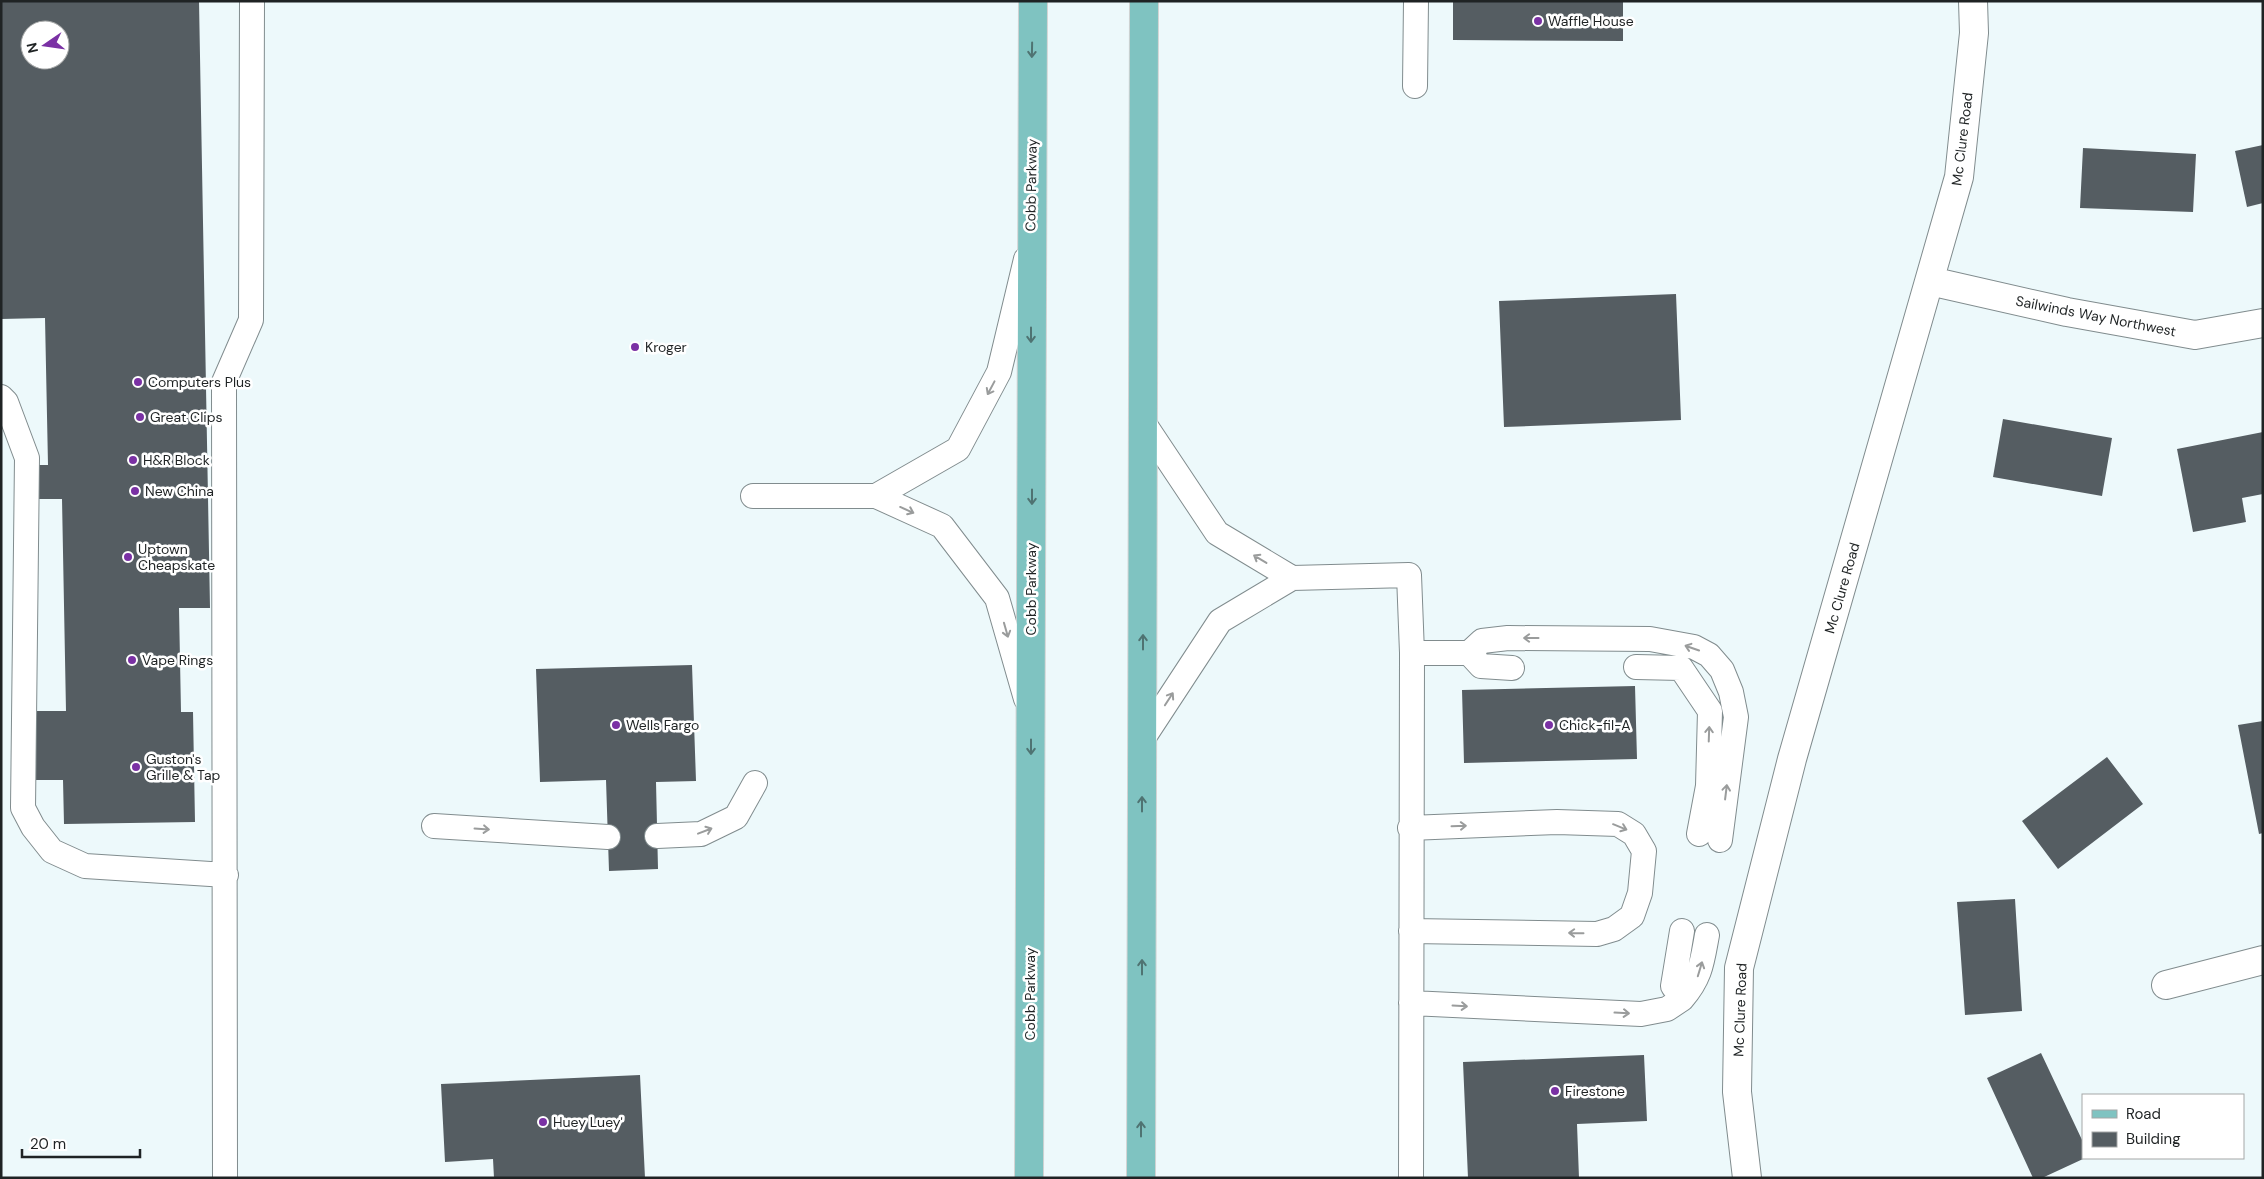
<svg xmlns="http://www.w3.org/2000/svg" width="2264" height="1179" font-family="'DM Sans',sans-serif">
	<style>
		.building { fill: #555d62; fill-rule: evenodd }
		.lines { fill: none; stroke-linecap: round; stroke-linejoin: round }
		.lane-casing { stroke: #818c8e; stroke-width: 26 }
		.street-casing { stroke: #818c8e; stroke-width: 30 }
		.primary-casing { stroke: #d2d3d3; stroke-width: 30 }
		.lane { stroke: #fff; stroke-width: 24 }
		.street { stroke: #fff; stroke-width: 28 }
		.primary { stroke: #7fc3c1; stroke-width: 28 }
		.oneway { stroke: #4f7372 }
		.oneway2 { stroke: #9a9c9c }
		.poi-dot { fill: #7a31a4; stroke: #fff; stroke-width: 2 }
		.labels { text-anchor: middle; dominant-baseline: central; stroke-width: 5; stroke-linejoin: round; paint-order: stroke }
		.poi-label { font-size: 14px; fill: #1f2324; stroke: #fff; text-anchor: start }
		.street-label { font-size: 14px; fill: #1f2324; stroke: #fff }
	</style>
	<rect width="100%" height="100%" fill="#edf9fb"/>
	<path class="building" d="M 1,1 L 199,1 L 210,608 L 179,608 L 181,712 L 193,712 L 195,822 L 64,824 L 63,780 L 33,780 L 31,711 L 66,711 L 62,499 L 33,499 L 33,465 L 48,465 L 45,318 L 1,319 ZM 30,30 L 60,30 L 60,60 L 30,60 Z
		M 1453,1 L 1623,1 L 1623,41 L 1453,40 Z
		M 2263,145 L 2263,203 L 2247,207 L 2235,151 Z
		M 2083,148 L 2196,154 L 2193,212 L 2080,208 Z
		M 1676,294 L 1681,420 L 1504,427 L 1499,301 Z
		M 2003,419 L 2112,438 L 2102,496 L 1993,477 Z
		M 2263,432 L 2263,494 L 2242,498 L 2246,522 L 2193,532 L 2177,449 Z
		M 692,665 L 696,781 L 656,782 L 658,869 L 609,871 L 606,780 L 540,782 L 536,669 Z
		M 1635,686 L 1637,759 L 1464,763 L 1462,690 Z
		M 2263,721 L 2263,833 L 2259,834 L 2238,725 Z
		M 2107,757 L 2143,804 L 2058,869 L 2022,821 Z
		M 2015,899 L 2022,1011 L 1965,1015 L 1957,902 Z
		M 2041,1053 L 2083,1142 L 2083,1159 L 2042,1178 L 2033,1178 L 1987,1078 Z
		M 1644,1055 L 1647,1121 L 1577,1124 L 1579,1178 L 1468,1178 L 1463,1062 Z
		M 640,1075 L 645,1178 L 494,1178 L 493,1159 L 445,1162 L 441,1084 Z"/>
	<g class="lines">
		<g class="lane-casing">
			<path id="lane" d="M 1415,86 L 1416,1
				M 1026,259 L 999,372 L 958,449 L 876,496 L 942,526 L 997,598 L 1026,699
				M 1,397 L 6,402 L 27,458 L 23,808 L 33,827 L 52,851 L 85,866 L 226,875
				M 753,496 L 876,496
				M 1292,578 L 1409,575 L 1412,653 L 1411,1178
				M 1412,653 L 1469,653 L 1481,666 L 1512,668
				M 1469,653 L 1482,641 L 1508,638 L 1650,639 L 1694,647 L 1709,655 L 1722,670 L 1731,692 L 1736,717 L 1720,840
				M 1636,667 L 1681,668 L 1710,711 L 1708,786 L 1699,834
				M 1142,740 L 1220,621 L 1292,578 L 1217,533 L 1143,422
				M 434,826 L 608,837
				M 1410,828 L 1557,822 L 1618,824 L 1634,834 L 1644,851 L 1640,893 L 1632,916 L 1614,929 L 1597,934 L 1411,931
				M 657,836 L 701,834 L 736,817 L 755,783
				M 1682,999 C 1701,977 1702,962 1707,935
				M 1411,1003 L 1641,1014 L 1667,1009 L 1682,999 L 1673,986 L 1682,931
				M 225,1178 L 224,382 L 251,320 L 252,1"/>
		</g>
		<g class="street-casing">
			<path id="street" d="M 1930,281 L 2067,312 L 2195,335 L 2263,323
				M 2166,985 L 2263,960
				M 1747,1178 L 1737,1092 L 1739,968 L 1792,759 L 1959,177 L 1974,33 L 1973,1"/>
		</g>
		<g class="primary-casing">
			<path id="primary" d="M 1029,1178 L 1033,1
				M 1141,1178 L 1144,1"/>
		</g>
		<use href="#lane" class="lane"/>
		<use href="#street" class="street"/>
		<use href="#primary" class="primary"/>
	</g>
	<defs><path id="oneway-shaft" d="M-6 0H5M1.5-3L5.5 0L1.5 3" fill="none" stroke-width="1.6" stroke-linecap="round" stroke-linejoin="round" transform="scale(1.25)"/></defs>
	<g class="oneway">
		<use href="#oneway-shaft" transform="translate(1032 50) rotate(91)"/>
		<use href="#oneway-shaft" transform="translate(1031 335) rotate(90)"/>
		<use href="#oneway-shaft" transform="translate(1032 497) rotate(90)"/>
		<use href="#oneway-shaft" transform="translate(1143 642) rotate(-90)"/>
		<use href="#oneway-shaft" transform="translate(1031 747) rotate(90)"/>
		<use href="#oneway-shaft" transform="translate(1142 804) rotate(-90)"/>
		<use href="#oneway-shaft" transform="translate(1142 967) rotate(-90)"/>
		<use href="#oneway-shaft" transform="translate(1141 1129) rotate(-90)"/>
	</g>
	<g class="oneway2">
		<use href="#oneway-shaft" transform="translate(991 388) rotate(118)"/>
		<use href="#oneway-shaft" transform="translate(907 510) rotate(24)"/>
		<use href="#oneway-shaft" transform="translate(1260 559) rotate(-149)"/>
		<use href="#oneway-shaft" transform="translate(1006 630) rotate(74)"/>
		<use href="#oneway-shaft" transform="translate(1531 638) rotate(-180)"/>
		<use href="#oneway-shaft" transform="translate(1692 648) rotate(-161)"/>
		<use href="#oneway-shaft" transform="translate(1169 699) rotate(-57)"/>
		<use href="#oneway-shaft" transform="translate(1709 734) rotate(-88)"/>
		<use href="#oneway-shaft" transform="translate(1726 792) rotate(-83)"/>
		<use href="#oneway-shaft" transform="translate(1459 826) rotate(-2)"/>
		<use href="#oneway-shaft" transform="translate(1620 827) rotate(22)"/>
		<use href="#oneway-shaft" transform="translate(482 829) rotate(4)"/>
		<use href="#oneway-shaft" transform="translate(705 831) rotate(-21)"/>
		<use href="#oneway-shaft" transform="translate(1576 933) rotate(-179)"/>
		<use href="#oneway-shaft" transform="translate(1700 969) rotate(-73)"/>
		<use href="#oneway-shaft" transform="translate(1460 1006) rotate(3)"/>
		<use href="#oneway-shaft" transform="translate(1622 1013) rotate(3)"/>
	</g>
	<g class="poi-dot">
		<circle cx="1538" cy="21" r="5"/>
		<circle cx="635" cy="347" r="5"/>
		<circle cx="138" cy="382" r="5"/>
		<circle cx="140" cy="417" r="5"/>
		<circle cx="133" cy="460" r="5"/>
		<circle cx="135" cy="491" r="5"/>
		<circle cx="128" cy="557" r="5"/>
		<circle cx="132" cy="660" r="5"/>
		<circle cx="616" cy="725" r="5"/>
		<circle cx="1549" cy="725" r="5"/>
		<circle cx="136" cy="767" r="5"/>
		<circle cx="1555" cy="1091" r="5"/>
		<circle cx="543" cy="1122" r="5"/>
	</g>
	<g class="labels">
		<g class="poi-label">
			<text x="1548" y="21">Waffle House</text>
			<text x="645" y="347">Kroger</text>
			<text x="148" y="382">Computers Plus</text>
			<text x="150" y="417">Great Clips</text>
			<text x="143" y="460">H&amp;R Block</text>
			<text x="145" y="491">New China</text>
			<text x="138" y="549">Uptown<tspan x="138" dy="16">Cheapskate</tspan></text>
			<text x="142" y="660">Vape Rings</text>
			<text x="626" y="725">Wells Fargo</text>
			<text x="1559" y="725">Chick-fil-A</text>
			<text x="146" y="759">Guston's<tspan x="146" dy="16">Grille &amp; Tap</tspan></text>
			<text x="1565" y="1091">Firestone</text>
			<text x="553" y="1122">Huey Luey'</text>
		</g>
		<g class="street-label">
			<text transform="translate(1962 139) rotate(-83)">Mc Clure Road</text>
			<text transform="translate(1031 185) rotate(-89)">Cobb Parkway</text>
			<text transform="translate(2096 316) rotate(11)">Sailwinds Way Northwest</text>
			<text transform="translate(1842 588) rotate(-74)">Mc Clure Road</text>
			<text transform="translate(1031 589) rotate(-90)">Cobb Parkway</text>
			<text transform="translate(1030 994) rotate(-90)">Cobb Parkway</text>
			<text transform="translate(1740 1010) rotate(-88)">Mc Clure Road</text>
		</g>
	</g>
	<rect width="2264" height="1179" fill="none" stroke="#1f2324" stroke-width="5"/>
	<rect x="2082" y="1094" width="162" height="65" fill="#ffffff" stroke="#a5a7a7"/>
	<rect x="2092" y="1110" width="25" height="8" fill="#7fc3c1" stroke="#a5a7a7"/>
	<text x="2126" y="1119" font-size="15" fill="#1f2324">Road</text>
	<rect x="2092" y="1132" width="25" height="15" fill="#555d62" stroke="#a5a7a7"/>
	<text x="2126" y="1144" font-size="15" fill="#1f2324">Building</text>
	<g transform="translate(45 45) rotate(257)"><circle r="24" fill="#ffffff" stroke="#a5a7a7"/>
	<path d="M0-4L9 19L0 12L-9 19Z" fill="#7a31a4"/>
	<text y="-8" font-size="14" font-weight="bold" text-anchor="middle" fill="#1f2324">N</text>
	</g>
	<path d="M22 1149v8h118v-8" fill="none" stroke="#1f2324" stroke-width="2.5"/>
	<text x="30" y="1149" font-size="15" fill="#1f2324" stroke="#ffffff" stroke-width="4" paint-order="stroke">20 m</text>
</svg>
